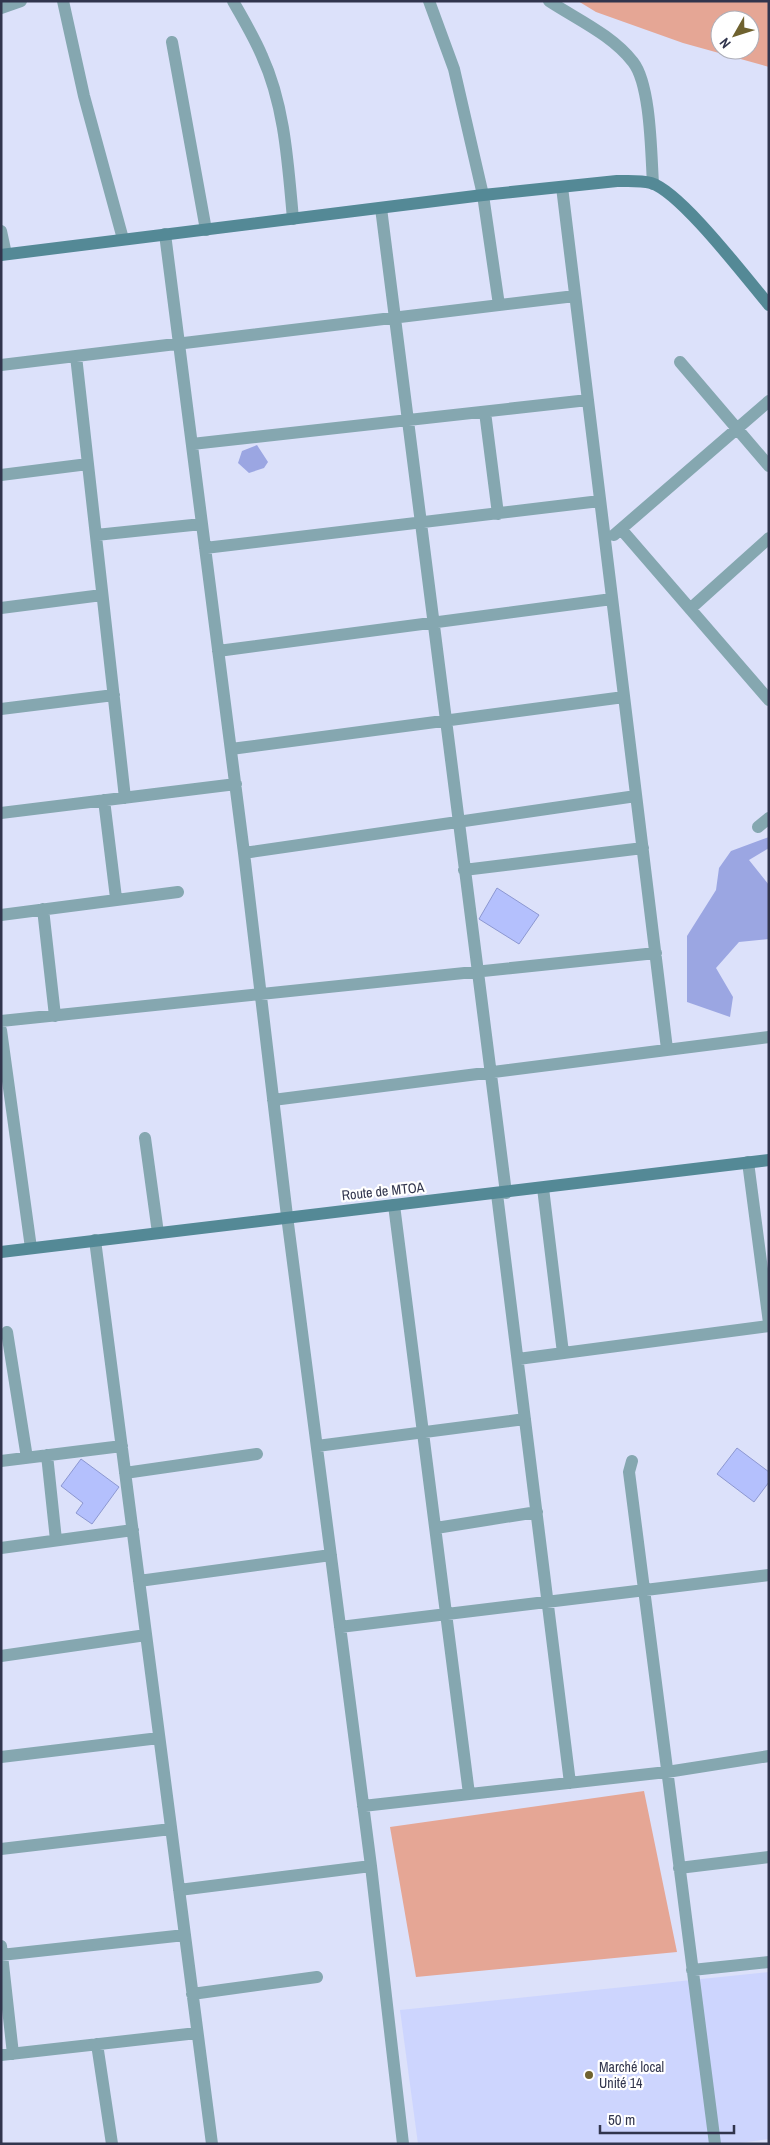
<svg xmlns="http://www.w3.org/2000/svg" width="770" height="2145" font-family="'Archivo Narrow',sans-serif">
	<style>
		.built { fill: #cdd5fe }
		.green { fill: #e5a695; fill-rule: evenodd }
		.water { fill: #9ba6e2 }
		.building { fill: #b4c0fd; stroke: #8c97d0 }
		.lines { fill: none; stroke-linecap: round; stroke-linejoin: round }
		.street { stroke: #85a7b0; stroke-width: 12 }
		.secondary { stroke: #548996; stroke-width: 12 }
		.poi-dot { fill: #6f622f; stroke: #fff; stroke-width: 2 }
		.labels { text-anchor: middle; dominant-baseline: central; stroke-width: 4.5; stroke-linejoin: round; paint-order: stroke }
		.street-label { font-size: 14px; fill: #31354d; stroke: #fff }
		.poi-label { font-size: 14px; fill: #31354d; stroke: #fff; text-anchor: start }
	</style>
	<rect width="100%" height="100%" fill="#dce1fa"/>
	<path class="built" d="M 769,1972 L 769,2139 L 732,2144 L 418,2144 L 400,2010 Z"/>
	<path class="green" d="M 578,1 L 769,1 L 769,67 L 683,43 L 596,12 ZM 720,20 L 750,20 L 750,50 L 720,50 Z
		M 644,1791 L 677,1952 L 416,1977 L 390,1827 Z"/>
	<path class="water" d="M 257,445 L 268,462 L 264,468 L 249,473 L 238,463 L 242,451 Z
		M 769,837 L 769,848 L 749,860 L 769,885 L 769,939 L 739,942 L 716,968 L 733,997 L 730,1017 L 687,1002 L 687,936 L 716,890 L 719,868 L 731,851 Z"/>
	<path class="building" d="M 497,888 L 539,915 L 519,944 L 479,919 Z
		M 737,1448 L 769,1472 L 769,1482 L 754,1502 L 717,1474 Z
		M 81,1459 L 119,1487 L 92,1524 L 76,1513 L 83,1503 L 61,1486 Z"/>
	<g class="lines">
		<path class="street" d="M 63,1 L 84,96 L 123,239
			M 233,1 C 243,19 254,37 262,56 C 285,106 288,165 293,219
			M 429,1 L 454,69 L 483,195 L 499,305
			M 549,1 C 578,20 612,35 633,62 C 651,85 651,154 653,184
			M 1,8 L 21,1
			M 172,42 L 206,230
			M 562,187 L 667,1049
			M 381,208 L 506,1193
			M 1,231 L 6,254
			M 165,234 L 244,853 L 287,1216 L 371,1866 L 403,2144
			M 76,356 L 125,798
			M 680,362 L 769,466
			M 1,365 L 575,296
			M 485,412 L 498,514
			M 192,444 L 588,400
			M 1,475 L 88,464
			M 621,529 L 769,700
			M 96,535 L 202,524
			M 614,535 L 769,401
			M 205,548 L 600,501
			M 1,608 L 102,595
			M 690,609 L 769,538
			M 218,651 L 612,599
			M 1,709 L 114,695
			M 231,749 L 624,697
			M 104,800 L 116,898
			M 1,813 L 236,784
			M 758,827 L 769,818
			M 244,853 L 636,796
			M 464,870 L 643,848
			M 43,909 L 55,1016
			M 1,915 L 178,892
			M 1,1021 L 656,953
			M 1,1030 L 31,1248
			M 273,1100 L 769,1037
			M 145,1138 L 158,1233
			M 748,1162 L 769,1323
			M 543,1188 L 563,1353
			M 497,1194 L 570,1783
			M 394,1205 L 469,1794
			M 95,1240 L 212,2144
			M 7,1332 L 27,1458
			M 518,1359 L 769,1326
			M 317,1446 L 525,1419
			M 47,1455 L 56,1540
			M 1,1461 L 122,1446
			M 632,1461 L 629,1472 L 715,2144
			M 125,1473 L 257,1454
			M 436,1528 L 537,1512
			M 1,1548 L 133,1530
			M 139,1581 L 331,1555
			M 340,1627 L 769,1575
			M 1,1656 L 146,1635
			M 1,1757 L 159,1738
			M 363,1806 L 667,1772 L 769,1756
			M 1,1849 L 171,1829
			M 679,1868 L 769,1857
			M 179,1890 L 371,1866
			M 1,1946 L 13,2054
			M 1,1955 L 185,1935
			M 692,1970 L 769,1962
			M 192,1994 L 317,1977
			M 97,2044 L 112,2144
			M 1,2055 L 197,2033"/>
		<path class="secondary" d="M 1,255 L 483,195 L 617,181 C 628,181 640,180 651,183 C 681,192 746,278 769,305
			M 1,1252 L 769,1160"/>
	</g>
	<circle class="poi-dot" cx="589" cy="2075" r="5"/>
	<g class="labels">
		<g class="street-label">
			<text transform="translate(383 1191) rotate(-6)">Route de MTOA</text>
		</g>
		<g class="poi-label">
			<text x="599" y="2067">Marché local<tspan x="599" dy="16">Unité 14</tspan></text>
		</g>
	</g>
	<rect width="770" height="2145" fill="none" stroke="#31354d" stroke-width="5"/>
	<g transform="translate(735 35) rotate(231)"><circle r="24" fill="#ffffff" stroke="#adaeb8"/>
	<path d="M0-4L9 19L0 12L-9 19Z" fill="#6f622f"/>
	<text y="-8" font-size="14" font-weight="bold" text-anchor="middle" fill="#31354d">N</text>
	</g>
	<path d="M600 2125v8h134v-8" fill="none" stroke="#31354d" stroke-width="2.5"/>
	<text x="608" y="2125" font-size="15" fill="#31354d" stroke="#ffffff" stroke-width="4" paint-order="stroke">50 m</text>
</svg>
